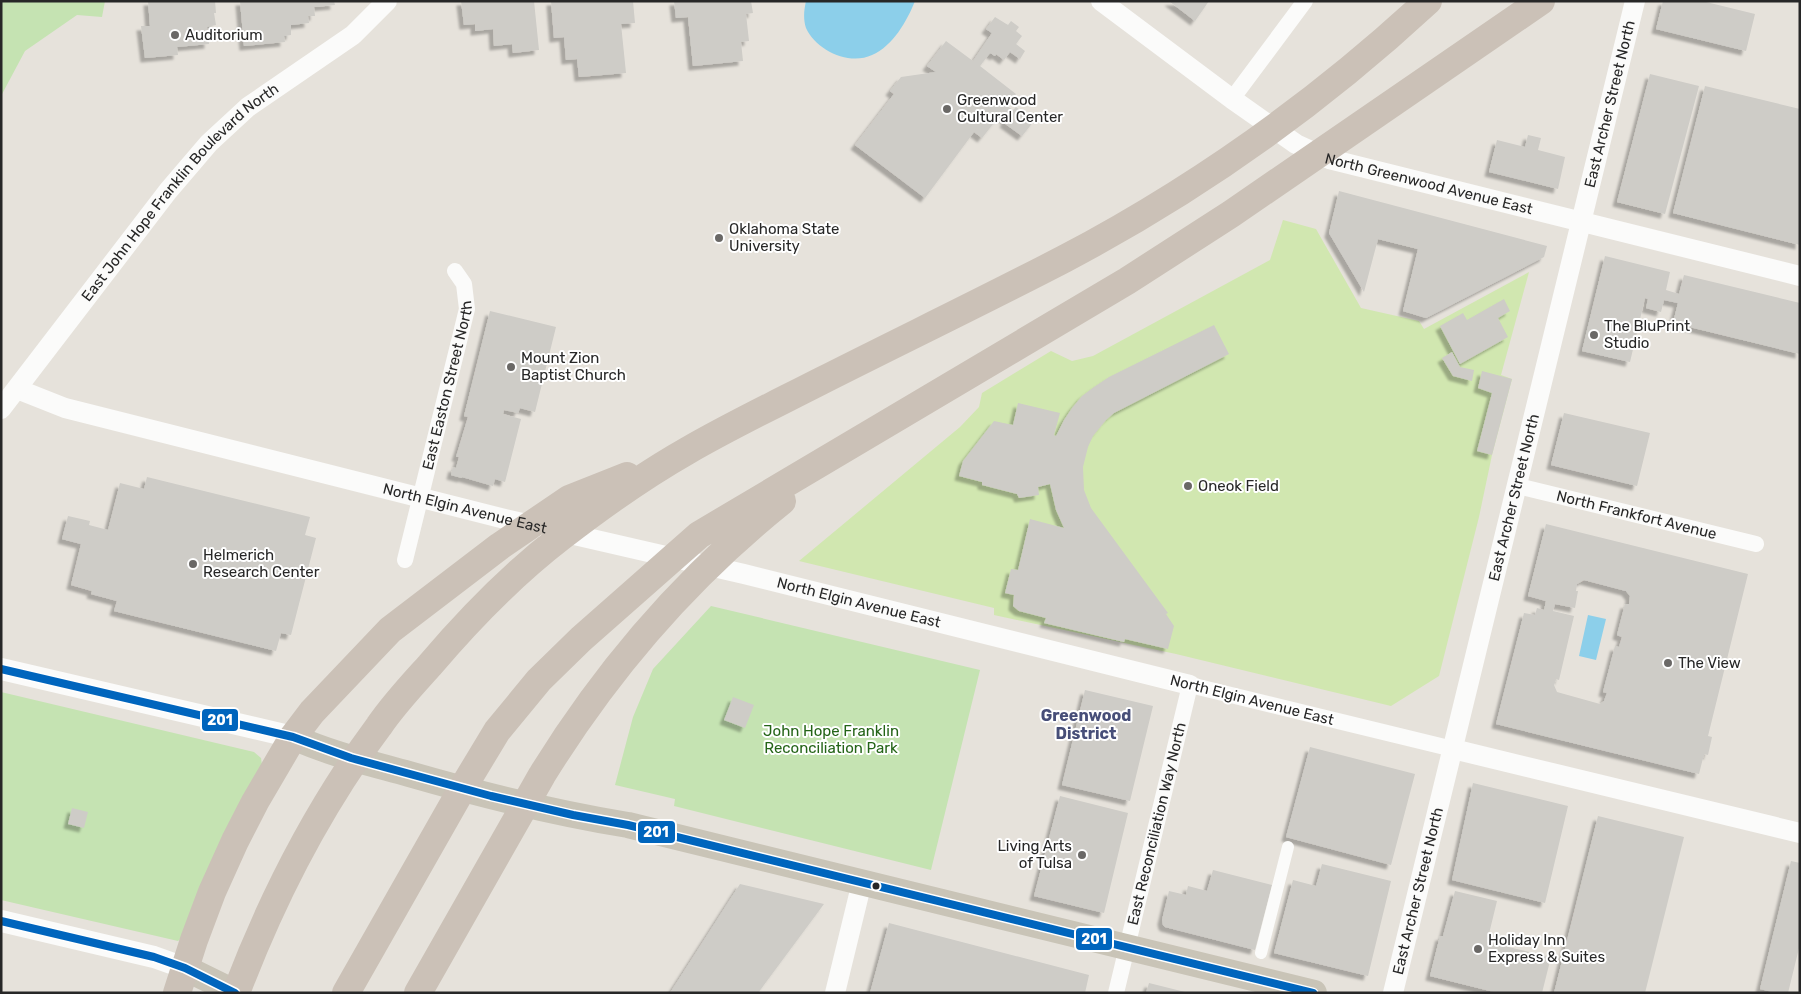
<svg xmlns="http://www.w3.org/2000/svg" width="1801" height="994" font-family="Rubik,sans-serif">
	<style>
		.green { fill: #c5e3b2 }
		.pitch { fill: #d1e7b0 }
		.water { fill: #8ccfea }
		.building { fill: #ceccc7; fill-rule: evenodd; filter: url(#shadow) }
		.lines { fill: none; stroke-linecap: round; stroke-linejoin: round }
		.pedestrian { stroke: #fbfbfa; stroke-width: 12 }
		.minor { stroke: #fbfbfa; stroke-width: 16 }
		.tertiary { stroke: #fbfbfa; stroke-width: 20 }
		.secondary { stroke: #fbfbfa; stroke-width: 22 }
		.primary { stroke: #c9c4b7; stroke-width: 26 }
		.motorway { stroke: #cbc1b7; stroke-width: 28 }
		.bus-1-casing { stroke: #fff; stroke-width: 11 }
		.bus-1 { stroke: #0065bd; stroke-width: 8 }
		.poi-dot { fill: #6a6866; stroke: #fff; stroke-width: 2 }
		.bus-dot { fill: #272727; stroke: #fff; stroke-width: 2 }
		.labels { text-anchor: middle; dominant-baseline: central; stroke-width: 4; stroke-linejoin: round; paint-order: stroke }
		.poi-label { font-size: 15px; fill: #272727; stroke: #fff; text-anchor: start }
		.street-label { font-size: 15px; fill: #272727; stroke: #fff }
		.park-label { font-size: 15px; fill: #246417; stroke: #fff }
		.neighbourhood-label { font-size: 16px; font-weight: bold; fill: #474e78; stroke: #fff }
		.line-badge { stroke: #fff; stroke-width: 2 }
		.badge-label { font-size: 14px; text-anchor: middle; font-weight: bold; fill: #fff }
	</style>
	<defs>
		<filter id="shadow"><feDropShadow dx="-4.5" dy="4.5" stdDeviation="1" flood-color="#0004"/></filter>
	</defs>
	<rect width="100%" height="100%" fill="#e6e2db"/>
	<path class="green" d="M 1,1 L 105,1 L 102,17 L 77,15 L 25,51 L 1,96 Z
		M 711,606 L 980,670 L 931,870 L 674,806 L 675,799 L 615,785 L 633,717 L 653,669 Z
		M 1,692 L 254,752 L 261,758 L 262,765 L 188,932 L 178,941 L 1,900 Z"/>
	<path class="pitch" d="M 1283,220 L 1316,229 L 1361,308 L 1419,321 L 1424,329 L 1529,272 L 1501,375 L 1512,379 L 1492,455 L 1479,517 L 1439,676 L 1391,706 L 1176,654 L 994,615 L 994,608 L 799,561 L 960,427 L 979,407 L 982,393 L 1051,351 L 1072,361 L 1093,356 L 1270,260 Z"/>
	<path class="water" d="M 806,1 L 915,1 C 907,21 893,46 872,55 C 849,66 816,50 806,28 C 803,19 804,10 806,1 Z
		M 1588,615 L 1606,619 L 1596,660 L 1579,656 Z"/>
	<path class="building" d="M 148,1 L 215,1 L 216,13 L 214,13 L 216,25 L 207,27 L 209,44 L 177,47 L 178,55 L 145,58 L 141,26 L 150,26 Z
		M 240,1 L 334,1 L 335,5 L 314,7 L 315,16 L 308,16 L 309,23 L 291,25 L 291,35 L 284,36 L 285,42 L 244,46 Z
		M 461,1 L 534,1 L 539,50 L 513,53 L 512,44 L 494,46 L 493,29 L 475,31 L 475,24 L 464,25 Z
		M 551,1 L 633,1 L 635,23 L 621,24 L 626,73 L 579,77 L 577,59 L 566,60 L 564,37 L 554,38 Z
		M 674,1 L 751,1 L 753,13 L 746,14 L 749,41 L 741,42 L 743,61 L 693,66 L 688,17 L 676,18 Z
		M 1169,1 L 1209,1 L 1195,21 Z
		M 1663,1 L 1702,1 L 1755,14 L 1746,51 L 1656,29 Z
		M 995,17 L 1008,25 L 1011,21 L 1019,27 L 1016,31 L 1022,36 L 1016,44 L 1025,51 L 1020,59 L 1010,52 L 1004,60 L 996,54 L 995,56 L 990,53 L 980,66 L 1016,94 L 1007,106 L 1013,110 L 1016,107 L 1034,121 L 1022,136 L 1004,123 L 1006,120 L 1000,115 L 982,138 L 974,132 L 925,198 L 855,145 L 894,94 L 890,91 L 901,77 L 936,72 L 927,66 L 946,41 L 973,61 L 992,33 L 986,29 Z
		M 1650,74 L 1699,86 L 1665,214 L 1617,202 Z
		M 1705,86 L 1800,109 L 1800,245 L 1673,213 Z
		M 1528,135 L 1541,138 L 1538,150 L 1565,157 L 1558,189 L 1489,172 L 1497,140 L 1525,147 Z
		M 1339,191 L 1547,246 L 1544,257 L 1426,318 L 1403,311 L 1418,249 L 1378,239 L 1364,292 L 1329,233 Z
		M 1605,256 L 1670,272 L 1666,290 L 1679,294 L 1684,275 L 1800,303 L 1800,354 L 1673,323 L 1678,303 L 1664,300 L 1661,312 L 1646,308 L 1648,299 L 1645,298 L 1630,362 L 1582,351 Z
		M 1504,299 L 1510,311 L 1498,318 L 1508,337 L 1460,364 L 1440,326 L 1463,313 L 1467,320 Z
		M 490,311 L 556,327 L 535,412 L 520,408 L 518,413 L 504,410 L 503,414 L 521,419 L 505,482 L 495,479 L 493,486 L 462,477 L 462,478 L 451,475 L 453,467 L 456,468 L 459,457 L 456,457 L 468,417 L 464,416 Z
		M 1214,325 L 1229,354 L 1114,413 L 1106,420 L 1093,436 L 1088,447 L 1083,467 L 1084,490 L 1091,508 L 1168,613 L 1166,614 L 1174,626 L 1168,649 L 1125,639 L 1124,642 L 1044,623 L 1046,618 L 1019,611 L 1013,606 L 1014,595 L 1005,593 L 1011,569 L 1018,570 L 1030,519 L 1064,528 L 1056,510 L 1050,484 L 1038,487 L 1039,495 L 1019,498 L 1017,494 L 982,485 L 982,482 L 959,476 L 963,461 L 994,421 L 1013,425 L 1018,403 L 1060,413 L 1054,435 L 1056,436 L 1064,420 L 1072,408 L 1082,396 L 1094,387 L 1109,377 Z
		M 1452,352 L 1460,367 L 1474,370 L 1472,381 L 1453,376 L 1442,358 Z
		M 1482,371 L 1512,379 L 1492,455 L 1477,451 L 1492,393 L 1478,388 Z
		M 1564,413 L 1650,433 L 1637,486 L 1551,465 Z
		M 147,477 L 310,517 L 305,535 L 316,538 L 291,635 L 281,633 L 276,651 L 114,611 L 117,601 L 91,594 L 92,591 L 71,585 L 81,544 L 62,539 L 68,516 L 90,521 L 89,525 L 108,530 L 120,483 L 144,489 Z
		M 1546,524 L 1748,574 L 1708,736 L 1712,737 L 1708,755 L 1704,754 L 1699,774 L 1496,724 L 1524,613 L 1535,615 L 1537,608 L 1544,610 L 1546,601 L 1528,596 ZM 1584,580 L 1626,591 L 1630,596 L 1629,604 L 1625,604 L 1617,635 L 1622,637 L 1619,647 L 1615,646 L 1603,692 L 1607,693 L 1604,701 L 1600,704 L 1557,692 L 1554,685 L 1556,679 L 1559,680 L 1574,616 L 1553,611 L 1555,604 L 1575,608 L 1578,591 L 1576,591 L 1577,584 Z
		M 1085,690 L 1153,706 L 1130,801 L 1062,785 Z
		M 733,697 L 754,705 L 745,728 L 724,720 Z
		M 1310,747 L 1415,774 L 1391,865 L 1286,837 Z
		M 1473,783 L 1568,806 L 1545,903 L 1452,880 Z
		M 1060,796 L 1128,813 L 1104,913 L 1034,896 Z
		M 72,808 L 88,812 L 84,828 L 68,824 Z
		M 1598,816 L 1684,837 L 1645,993 L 1554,993 Z
		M 1791,861 L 1800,863 L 1800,944 L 1788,993 L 1777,993 L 1760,989 Z
		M 1322,864 L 1391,881 L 1368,976 L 1274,953 L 1293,880 L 1316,886 Z
		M 1213,870 L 1272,885 L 1255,950 L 1165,927 L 1163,925 L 1162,920 L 1169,891 L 1186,895 L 1188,886 L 1207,891 Z
		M 740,884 L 824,904 L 758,993 L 670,993 Z
		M 1455,891 L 1497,901 L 1487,942 L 1551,957 L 1542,993 L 1498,993 L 1430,976 L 1440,936 L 1443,936 Z
		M 889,923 L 1089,975 L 1085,993 L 870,993 Z
		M 1149,983 L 1185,992 L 1185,993 L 1146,993 Z"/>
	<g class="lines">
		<path class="pedestrian" d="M 1261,953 L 1288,847"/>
		<g class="minor">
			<path d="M 1232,99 L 1305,1"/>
			<path id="s1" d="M 1518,486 L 1756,544"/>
			<path id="s2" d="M 405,560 L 467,309 L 464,284 L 455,271"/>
			<path id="s3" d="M 1116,993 L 1190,685 L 1453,749"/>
		</g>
		<g class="tertiary">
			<path id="s4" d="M 1101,1 L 1232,99 L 1296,144 L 1329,159 L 1800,276"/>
			<path id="s5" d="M 17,389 L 65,408 L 509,520 L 744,574 L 1190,685"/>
			<path id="s6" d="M 1,409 L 168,191 L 209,143 L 248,107 L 353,35 L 387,1"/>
			<path d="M 1453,749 L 1800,833"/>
			<path d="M 835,993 L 862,882"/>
			<path id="s7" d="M 1393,993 L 1635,1"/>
		</g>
		<path class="secondary" d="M 1,669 L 293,737
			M 1,921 L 154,957 L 185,968"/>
		<path class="primary" d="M 293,737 C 331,754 370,763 409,774 C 482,795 554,813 628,825 L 1314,993
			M 185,968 L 236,993"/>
		<path class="motorway" d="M 177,993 L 194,940 L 212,892 L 235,841 L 255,802 L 293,737 L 312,712 L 390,630 L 500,546 L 569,499 L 627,476
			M 236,993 C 272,898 318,808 379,726 C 394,704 412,685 430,665 C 469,619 513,574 561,537 C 601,506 643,476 687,451 C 730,426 776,404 821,381 C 902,340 983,301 1064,259 C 1197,189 1318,103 1428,1
			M 346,993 L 462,789 L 497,731 L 539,680 L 581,639 L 699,535 L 1127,281 L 1231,214 L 1541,1
			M 418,993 L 542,775 C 606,671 686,578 782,501"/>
		<g class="bus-1-casing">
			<path id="bus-1" d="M 1,669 L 293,737 L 351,758 L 491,796 L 573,815 L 628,825 L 1313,993
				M 1,921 L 154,957 L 185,968 L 235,993"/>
		</g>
		<use href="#bus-1" class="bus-1"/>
	</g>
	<g class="poi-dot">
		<circle cx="175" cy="35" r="5"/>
		<circle cx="947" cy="109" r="5"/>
		<circle cx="719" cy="238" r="5"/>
		<circle cx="1594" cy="335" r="5"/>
		<circle cx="511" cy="367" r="5"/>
		<circle cx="1188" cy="486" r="5"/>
		<circle cx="193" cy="564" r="5"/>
		<circle cx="1668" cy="663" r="5"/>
		<circle cx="1082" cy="855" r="5"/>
		<circle cx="1478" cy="949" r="5"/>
	</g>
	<circle class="bus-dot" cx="876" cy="886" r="4.5"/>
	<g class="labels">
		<g class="poi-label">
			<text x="185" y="35">Auditorium</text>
			<text x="957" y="100">Greenwood<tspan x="957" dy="17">Cultural Center</tspan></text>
			<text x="729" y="229">Oklahoma State<tspan x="729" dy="17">University</tspan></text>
			<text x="1604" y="326">The BluPrint<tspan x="1604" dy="17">Studio</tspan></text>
			<text x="521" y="358">Mount Zion<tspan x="521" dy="17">Baptist Church</tspan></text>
			<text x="1198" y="486">Oneok Field</text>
			<text x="203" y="555">Helmerich<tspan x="203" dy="17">Research Center</tspan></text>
			<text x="1678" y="663">The View</text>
			<text x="1072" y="846" text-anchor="end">Living Arts<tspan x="1072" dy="17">of Tulsa</tspan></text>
			<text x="1488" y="940">Holiday Inn<tspan x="1488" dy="17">Express &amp; Suites</tspan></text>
		</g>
		<g class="street-label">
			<text stroke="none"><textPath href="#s7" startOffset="915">East Archer Street North</textPath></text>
			<text stroke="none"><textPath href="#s4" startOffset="381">North Greenwood Avenue East</textPath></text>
			<text stroke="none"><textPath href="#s6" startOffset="282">East John Hope Franklin Boulevard North</textPath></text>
			<text stroke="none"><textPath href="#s2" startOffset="180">East Easton Street North</textPath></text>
			<text stroke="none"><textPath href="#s7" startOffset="510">East Archer Street North</textPath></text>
			<text stroke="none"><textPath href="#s5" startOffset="464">North Elgin Avenue East</textPath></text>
			<text stroke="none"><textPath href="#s1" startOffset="122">North Frankfort Avenue</textPath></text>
			<text stroke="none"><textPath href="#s5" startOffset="869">North Elgin Avenue East</textPath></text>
			<text transform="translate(1252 700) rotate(14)">North Elgin Avenue East</text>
			<text stroke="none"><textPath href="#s3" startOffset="174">East Reconciliation Way North</textPath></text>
			<text stroke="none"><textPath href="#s7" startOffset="105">East Archer Street North</textPath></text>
		</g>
		<g class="park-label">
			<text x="831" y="731">John Hope Franklin<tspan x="831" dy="17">Reconciliation Park</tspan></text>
		</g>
		<g class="neighbourhood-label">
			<text x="1086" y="715">Greenwood<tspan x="1086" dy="18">District</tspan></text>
		</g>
	</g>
	<g class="line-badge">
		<rect x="201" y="708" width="38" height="24" rx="5" fill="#0065bd"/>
		<rect x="637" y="820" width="39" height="24" rx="5" fill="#0065bd"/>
		<rect x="1075" y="927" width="38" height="24" rx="5" fill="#0065bd"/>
	</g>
	<g class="badge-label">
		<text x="220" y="725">201</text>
		<text x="656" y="837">201</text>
		<text x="1094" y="944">201</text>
	</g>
	<rect width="1801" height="994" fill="none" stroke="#272727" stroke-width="5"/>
</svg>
